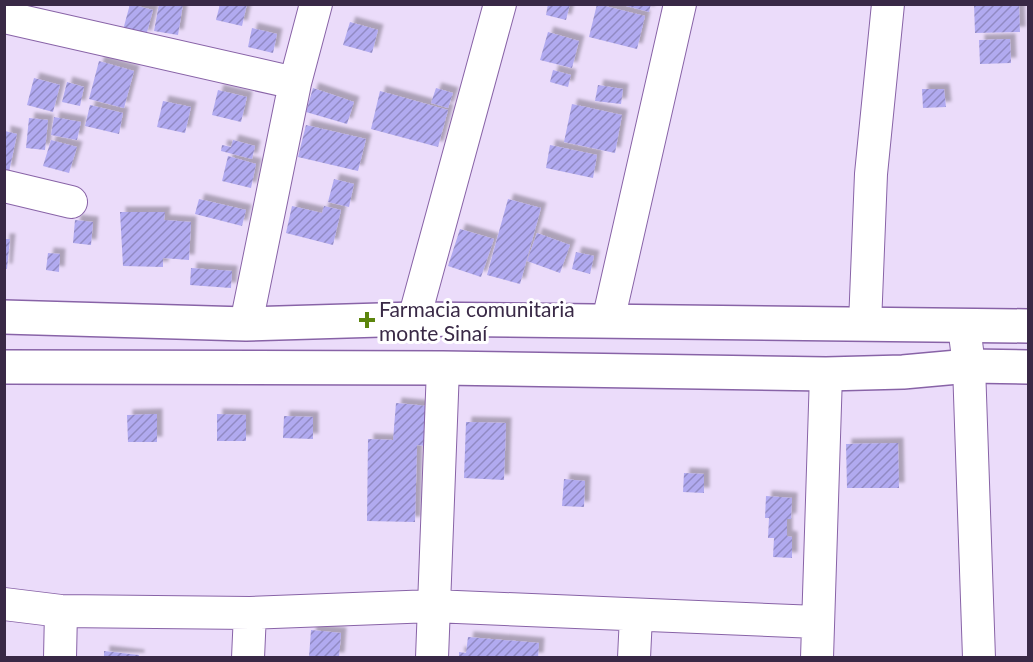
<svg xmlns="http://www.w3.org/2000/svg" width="1033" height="662" font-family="Lato,sans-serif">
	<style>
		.building { fill: url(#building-hatch); filter: url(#shadow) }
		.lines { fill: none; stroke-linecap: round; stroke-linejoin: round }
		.street-casing { stroke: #8863a7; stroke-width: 34 }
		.secondary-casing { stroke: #8863a7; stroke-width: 36 }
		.street { stroke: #fff; stroke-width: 32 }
		.secondary { stroke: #fff; stroke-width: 33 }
		.poi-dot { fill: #5c850d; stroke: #fff; stroke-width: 2 }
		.labels { text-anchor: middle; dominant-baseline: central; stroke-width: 6; stroke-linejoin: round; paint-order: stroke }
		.poi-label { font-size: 21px; fill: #392946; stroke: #fff; text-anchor: start }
	</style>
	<defs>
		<pattern id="building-hatch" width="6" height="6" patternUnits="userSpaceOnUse" patternTransform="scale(1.5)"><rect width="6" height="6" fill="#b1aaf0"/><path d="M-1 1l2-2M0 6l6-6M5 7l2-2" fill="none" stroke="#918ac4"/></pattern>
		<filter id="shadow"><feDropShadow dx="5.5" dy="-5.5" stdDeviation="1.5" flood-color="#0004"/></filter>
	</defs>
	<rect width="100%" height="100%" fill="#ebdcfa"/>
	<path class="building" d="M 130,4 L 153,10 L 146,36 L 123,30 Z
		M 159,4 L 183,4 L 178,35 L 154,31 Z
		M 220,4 L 247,4 L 242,26 L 216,20 Z
		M 548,4 L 570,4 L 566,20 L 546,15 Z
		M 597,4 L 645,16 L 637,49 L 589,37 Z
		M 619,4 L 651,4 L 649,12 Z
		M 974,4 L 1019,4 L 1020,32 L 975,33 Z
		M 350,22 L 378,30 L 372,53 L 343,45 Z
		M 252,28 L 277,34 L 273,53 L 248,47 Z
		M 548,32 L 579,41 L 572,68 L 540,60 Z
		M 1010,39 L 1011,63 L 980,64 L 979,40 Z
		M 99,61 L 134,71 L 124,108 L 89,99 Z
		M 553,70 L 571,75 L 568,87 L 550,82 Z
		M 34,78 L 60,85 L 53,112 L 27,105 Z
		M 67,82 L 84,87 L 80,106 L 62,102 Z
		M 598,85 L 623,89 L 621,104 L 595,101 Z
		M 313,88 L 354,102 L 347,124 L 306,112 Z
		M 436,88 L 453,93 L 448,108 L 431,103 Z
		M 922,89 L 944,89 L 946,107 L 923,108 Z
		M 218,90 L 247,97 L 241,122 L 212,115 Z
		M 380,91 L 448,110 L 438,147 L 371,129 Z
		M 163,101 L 191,107 L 185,133 L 157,127 Z
		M 572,104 L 622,115 L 615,153 L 564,142 Z
		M 90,105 L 123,113 L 119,134 L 85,126 Z
		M 54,117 L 81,122 L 77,140 L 51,135 Z
		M 29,118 L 48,120 L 45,150 L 26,148 Z
		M 306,125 L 366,139 L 358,171 L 298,157 Z
		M 5,131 L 17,134 L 9,172 L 5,171 Z
		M 51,140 L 77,147 L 69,173 L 43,166 Z
		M 233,140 L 255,146 L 252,159 L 221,151 L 222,145 L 231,147 Z
		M 550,145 L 597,155 L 593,178 L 546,168 Z
		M 228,156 L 256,164 L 251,188 L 222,181 Z
		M 334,179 L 354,184 L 349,207 L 328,202 Z
		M 199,199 L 246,210 L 242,226 L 195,214 Z
		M 508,199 L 541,208 L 520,284 L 487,275 Z
		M 292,206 L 322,213 L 324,206 L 341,210 L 333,245 L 286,233 Z
		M 120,212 L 165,212 L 164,220 L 191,222 L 189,260 L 163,258 L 163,267 L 123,266 Z
		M 75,220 L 93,222 L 91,245 L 73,243 Z
		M 460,229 L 494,239 L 481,277 L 448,266 Z
		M 537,233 L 570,245 L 560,273 L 527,261 Z
		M 4,239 L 10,239 L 7,269 L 4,269 Z
		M 576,252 L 594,256 L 590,274 L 572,269 Z
		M 48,253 L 60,254 L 59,272 L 46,270 Z
		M 191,268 L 232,271 L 231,288 L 190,285 Z
		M 396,403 L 428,406 L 425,446 L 417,445 L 415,522 L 367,521 L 368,439 L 393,440 Z
		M 157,414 L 157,442 L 128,442 L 127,415 Z
		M 217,414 L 246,415 L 246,441 L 217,441 Z
		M 284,416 L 313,417 L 313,439 L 283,438 Z
		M 466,422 L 506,423 L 504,480 L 464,478 Z
		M 898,443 L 899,488 L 847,488 L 846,444 Z
		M 684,473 L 704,474 L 704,493 L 683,492 Z
		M 564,479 L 585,481 L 584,507 L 562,506 Z
		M 766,496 L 792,498 L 791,519 L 787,519 L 787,536 L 792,537 L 792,558 L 773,557 L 774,538 L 768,538 L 769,518 L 765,518 Z
		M 311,630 L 341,633 L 339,658 L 309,657 Z
		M 468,637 L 539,643 L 538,658 L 459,658 L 459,652 L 466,653 Z
		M 104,651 L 139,655 L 139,658 L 104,658 Z"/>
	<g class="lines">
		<g class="street-casing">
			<path id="street" d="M 4,17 L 295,83
				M 4,186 L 71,202
				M 414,319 L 500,4
				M 608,321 L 680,4
				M 246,324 L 295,83 L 316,4
				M 865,324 L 871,174 L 888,4
				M 964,326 L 969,366 L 979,658
				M 4,604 L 61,611 L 250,613 L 433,606 L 817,622
				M 60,658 L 61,611
				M 248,658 L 250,613
				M 432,658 L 443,368
				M 634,658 L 636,616
				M 817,658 L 826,374"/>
		</g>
		<g class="secondary-casing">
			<path id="secondary" d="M 4,317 L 246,324 L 414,319 L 1028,326
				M 4,367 L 443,368 L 826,374 L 903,372 L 969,366 L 1028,367"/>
		</g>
		<use href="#street" class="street"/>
		<use href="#secondary" class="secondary"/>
	</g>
	<path class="poi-dot" d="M364 311h6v6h6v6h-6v6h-6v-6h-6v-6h6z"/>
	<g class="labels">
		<g class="poi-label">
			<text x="379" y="308">Farmacia comunitaria<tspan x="379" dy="24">monte Sinaí</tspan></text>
		</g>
	</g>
	<rect width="1033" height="662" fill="none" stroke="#392946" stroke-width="12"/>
</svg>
